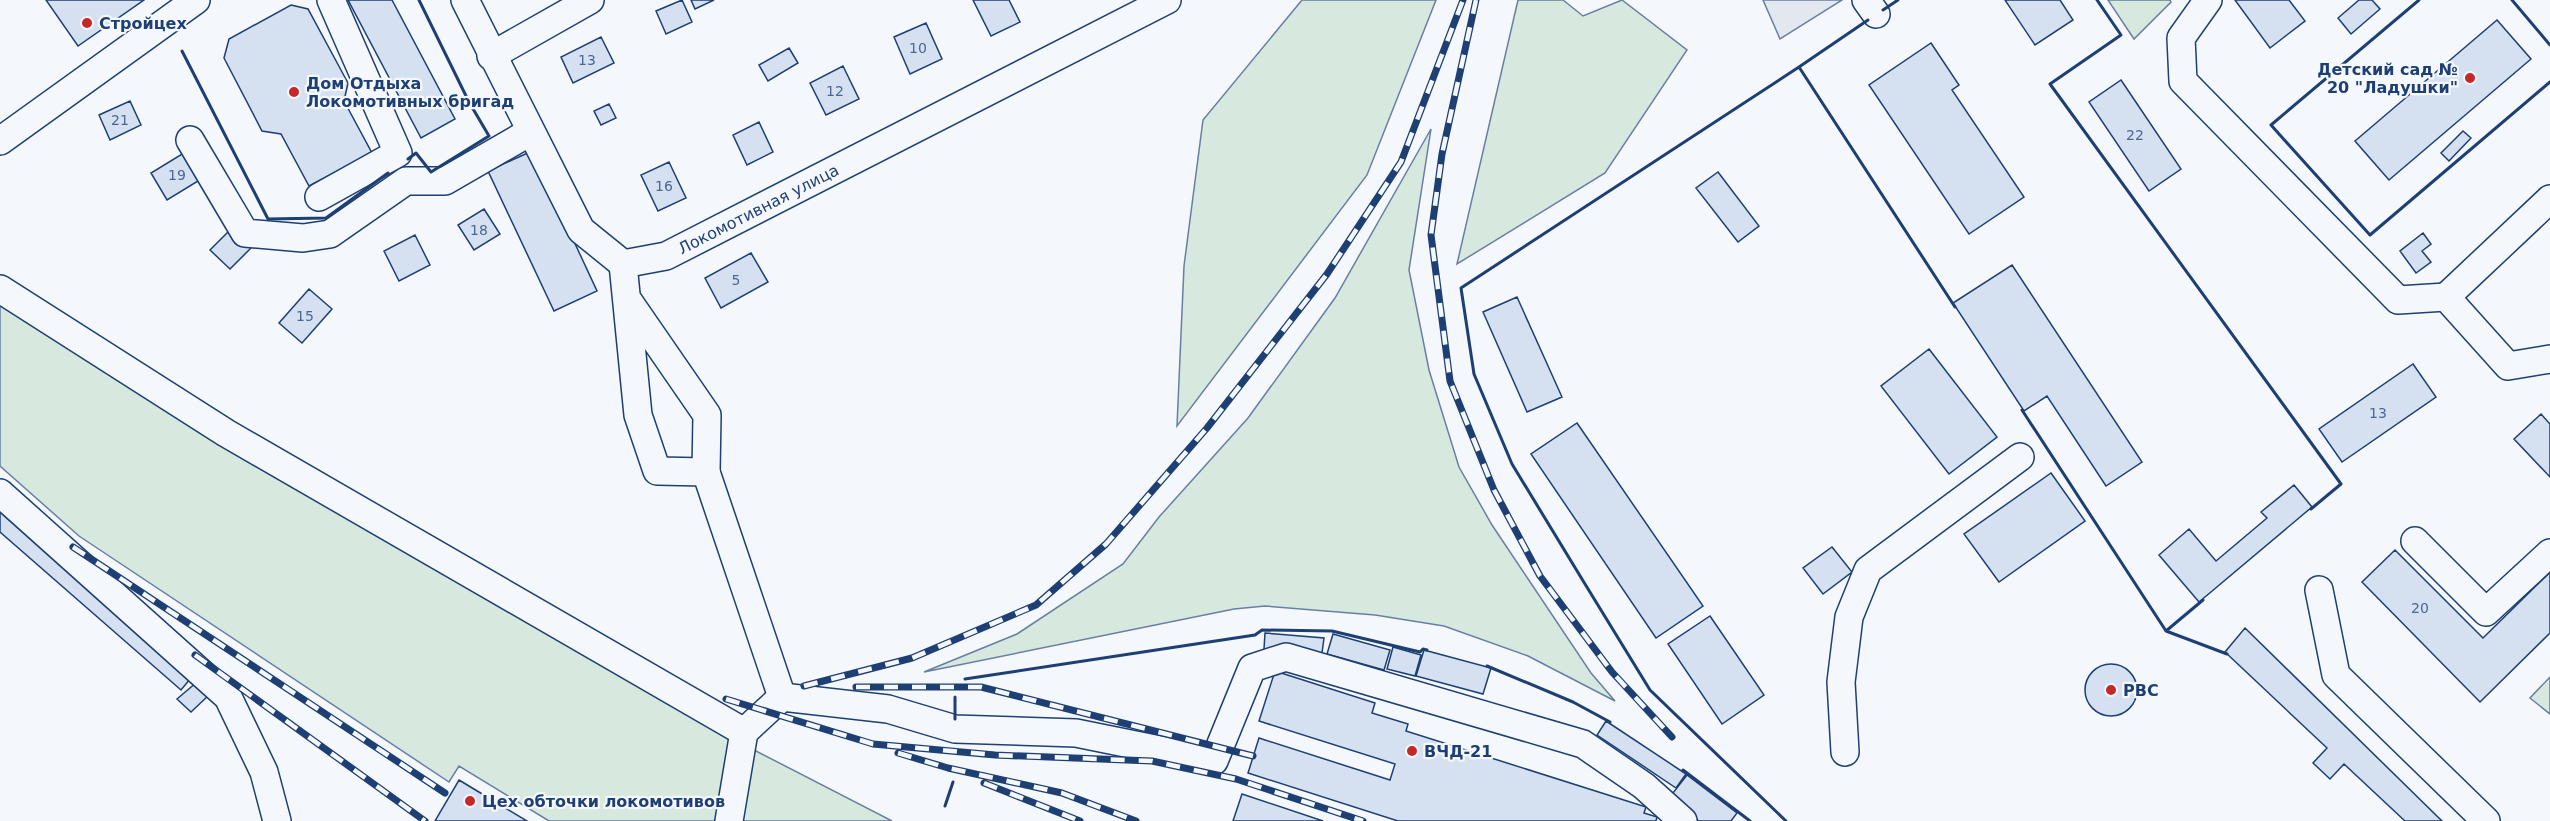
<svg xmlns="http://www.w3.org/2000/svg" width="2550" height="821" font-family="'DejaVu Sans',sans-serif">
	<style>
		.green { fill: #d7e8df; stroke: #687fa3; stroke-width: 1.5 }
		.parking { fill: #e3e8f0; stroke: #687fa3; stroke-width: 1.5 }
		.building { fill: #d5e0f0; stroke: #1d3f73; stroke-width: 1.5 }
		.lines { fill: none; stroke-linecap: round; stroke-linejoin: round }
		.minor-casing { stroke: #1d3f73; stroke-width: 30 }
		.minor { stroke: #f4f7fb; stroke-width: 27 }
		.rail-casing { stroke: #1d3f73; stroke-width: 7 }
		.rail { stroke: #f4f7fb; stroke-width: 4.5; stroke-dasharray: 14; stroke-linecap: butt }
		.wall { stroke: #1d3f73; stroke-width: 3 }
		.poi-dot { fill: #c62828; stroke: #f4f7fb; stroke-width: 2 }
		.labels { text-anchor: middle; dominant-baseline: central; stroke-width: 4.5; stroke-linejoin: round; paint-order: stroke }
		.number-label { font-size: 14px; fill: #4b6792 }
		.poi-label { font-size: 16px; font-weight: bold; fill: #1d3f73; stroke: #f4f7fb; text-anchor: start }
		.street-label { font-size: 16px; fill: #1d3f73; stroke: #f4f7fb }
	</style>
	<rect width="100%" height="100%" fill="#f4f7fb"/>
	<path class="green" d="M 1302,0 L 1436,0 L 1367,175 L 1177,426 L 1184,266 L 1203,120 Z
		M 1518,0 L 1563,0 L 1583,16 L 1622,0 L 1687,50 L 1605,173 L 1457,264 Z
		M 2108,0 L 2170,0 L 2171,2 L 2134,39 Z
		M 1431,129 L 1409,270 L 1429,370 L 1459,467 L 1492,525 L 1591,673 L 1615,701 L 1528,656 L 1444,626 L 1375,615 L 1265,606 L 1234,609 L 924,672 L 1017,634 L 1123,564 L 1159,517 L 1248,418 L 1335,298 Z
		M 0,303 L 725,735 L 892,821 L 549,821 L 459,766 L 449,782 L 79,536 L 0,466 Z
		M 2550,677 L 2550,714 L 2530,698 Z"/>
	<path class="parking" d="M 1763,0 L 1842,0 L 1780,39 Z"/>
	<path class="building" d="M 46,0 L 144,0 L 78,46 Z
		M 348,0 L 392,0 L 455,119 L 421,138 Z
		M 682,0 L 692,22 L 666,34 L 656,11 Z
		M 691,0 L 714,0 L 695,9 Z
		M 973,0 L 1009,0 L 1020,22 L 991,36 Z
		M 2005,0 L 2060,0 L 2073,20 L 2035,45 Z
		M 2235,0 L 2289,0 L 2305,21 L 2270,48 Z
		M 2359,0 L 2372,0 L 2380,9 L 2351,34 L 2338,18 Z
		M 291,5 L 308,9 L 348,83 L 344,101 L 372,153 L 309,186 L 281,134 L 262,131 L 224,58 L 229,39 Z
		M 2497,20 L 2531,59 L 2389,180 L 2355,141 Z
		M 926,23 L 942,59 L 910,74 L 894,37 Z
		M 601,37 L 614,63 L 573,83 L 561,57 Z
		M 1931,43 L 1959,85 L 1952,90 L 2024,197 L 1969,234 L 1869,85 Z
		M 789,48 L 798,63 L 768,81 L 759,65 Z
		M 843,66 L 859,99 L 826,115 L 810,83 Z
		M 2121,80 L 2181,169 L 2149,191 L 2089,102 Z
		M 130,101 L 141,125 L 110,140 L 99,115 Z
		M 609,104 L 616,118 L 601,125 L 594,111 Z
		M 759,122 L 773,152 L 747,165 L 733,135 Z
		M 2463,131 L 2471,138 L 2449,161 L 2441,153 Z
		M 187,151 L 203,178 L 167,200 L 151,173 Z
		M 532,151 L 597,291 L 554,311 L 488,171 Z
		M 669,162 L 686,198 L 658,211 L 641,175 Z
		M 1718,172 L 1759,226 L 1738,242 L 1696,188 Z
		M 484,209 L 500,234 L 474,250 L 458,225 Z
		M 235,225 L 255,244 L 230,269 L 210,250 Z
		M 2423,233 L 2431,244 L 2422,251 L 2431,262 L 2416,273 L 2400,251 Z
		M 415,235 L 430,265 L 399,281 L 384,251 Z
		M 751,253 L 768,282 L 721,308 L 705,278 Z
		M 2012,265 L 2142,462 L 2106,486 L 2047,396 L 2024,411 L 1953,303 Z
		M 309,289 L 332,309 L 302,343 L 279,323 Z
		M 1517,297 L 1562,397 L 1527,412 L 1483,312 Z
		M 1929,349 L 1997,437 L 1949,474 L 1881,386 Z
		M 2413,364 L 2436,397 L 2342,462 L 2319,429 Z
		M 2541,414 L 2550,424 L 2550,477 L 2514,439 Z
		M 1577,423 L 1703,606 L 1656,638 L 1531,454 Z
		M 2051,473 L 2085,521 L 1999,582 L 1964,534 Z
		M 2294,485 L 2312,507 L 2199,602 L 2159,555 L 2189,529 L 2216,561 L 2267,518 L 2261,512 Z
		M 0,504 L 195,673 L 181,690 L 0,532 Z
		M 1832,547 L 1852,572 L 1823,594 L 1803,568 Z
		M 2395,550 L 2483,638 L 2550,572 L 2550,633 L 2480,702 L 2362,582 Z
		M 1710,616 L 1764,695 L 1722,724 L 1668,644 Z
		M 2245,628 L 2442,821 L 2405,821 L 2344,764 L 2330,779 L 2313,763 L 2327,748 L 2225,652 Z
		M 1265,633 L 1324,638 L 1322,653 L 1264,649 Z
		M 1333,634 L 1390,650 L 1384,670 L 1327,654 Z
		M 1393,647 L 1421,655 L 1415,676 L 1387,669 Z
		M 1424,650 L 1491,668 L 1483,694 L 1416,676 Z
		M2085 690a26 26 0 1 1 52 0a26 26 0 1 1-52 0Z
		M 1275,671 L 1375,703 L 1372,713 L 1408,724 L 1406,731 L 1646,807 L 1644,813 L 1657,817 L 1656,821 L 1398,821 L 1248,773 L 1259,738 L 1390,780 L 1395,764 L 1259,721 Z
		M 197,682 L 209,695 L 191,712 L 177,699 Z
		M 1606,721 L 1686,774 L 1676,788 L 1597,735 Z
		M 1687,775 L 1737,813 L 1731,821 L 1699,821 L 1669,798 Z
		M 459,780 L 527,821 L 435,821 Z
		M 1242,794 L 1323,821 L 1233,821 Z"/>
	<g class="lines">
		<g class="minor-casing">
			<g id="minor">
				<path id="s1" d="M 465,0 L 581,230 L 623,264 L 666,256 L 1167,0"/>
				<path d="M 1866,0 L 1876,14"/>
				<path d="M 2208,0 L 2181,38 L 2183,81 L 2398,300 L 2446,297 L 2508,366 L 2550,359"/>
				<path d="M 491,56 L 590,0"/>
				<path d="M 190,140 L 245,233 L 303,238 L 330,234 L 406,181 L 445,181 L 530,132"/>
				<path d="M 0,141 L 196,0"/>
				<path d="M 319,197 L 398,153 L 331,0"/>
				<path d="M 623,264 L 638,415 L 657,471 L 706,472 L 707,415 L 627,299"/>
				<path d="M 0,289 L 226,433 L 744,732 L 782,697 L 888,709 L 955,729 L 1076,733 L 1214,761 L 1252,668 L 1286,657 L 1583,744 L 1644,786 L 1683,821"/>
				<path d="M 2446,297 L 2550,199"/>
				<path d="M 706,472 L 782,697"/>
				<path d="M 0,493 L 228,697 L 264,772 L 277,821"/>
				<path d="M 2415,541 L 2486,612 L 2550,553"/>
				<path d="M 2319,590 L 2336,675 L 2486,821"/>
				<path d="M 1845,752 L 1841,682 L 1849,617 L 1868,570 L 2020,457"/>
				<path d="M 729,821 L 744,732"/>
			</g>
		</g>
		<use href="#minor" class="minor"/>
		<g class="rail-casing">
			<path id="rail" d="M 1476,0 L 1442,154 L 1431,235 L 1450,381 L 1494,490 L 1540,576 L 1612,672 L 1672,737
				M 73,547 L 445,793
				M 195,655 L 425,821
				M 804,686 L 912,658 L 1036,605 L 1106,544 L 1207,428 L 1327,274 L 1401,162 L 1463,0
				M 856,687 L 981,687 L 1253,756
				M 726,699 L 873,744 L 995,755 L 1152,761 L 1236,779 L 1363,821
				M 898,753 L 948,768 L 1062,793 L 1136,821
				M 984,783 L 1080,821"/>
		</g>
		<use href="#rail" class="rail"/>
		<path class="wall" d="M 2097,0 L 2121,35 L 2050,84 L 2341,484 L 2311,509
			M 2419,0 L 2271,125 L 2370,235 L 2550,82
			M 2512,0 L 2550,45
			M 1883,10 L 1898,0
			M 1868,20 L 1799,67 L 1955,307
			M 182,51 L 268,219 L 326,218 L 388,173
			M 408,159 L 416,153 L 431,172 L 489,136 L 469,102 L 419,0
			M 2022,410 L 2166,631 L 2203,600
			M 2166,631 L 2227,654
			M 1487,666 L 1573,702 L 1610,722
			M 965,679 L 1255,635 L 1262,630 L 1332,631 L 1420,652 L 1423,649 L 1427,650
			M 955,719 L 955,697
			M 1683,770 L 1750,821
			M 945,806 L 953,782
			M 1786,821 L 1650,690 L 1585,584 L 1512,464 L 1474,374 L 1461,288 L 1799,67"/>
	</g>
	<g class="poi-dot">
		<circle cx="87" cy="23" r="6"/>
		<circle cx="2470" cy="78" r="6"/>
		<circle cx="294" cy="92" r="6"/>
		<circle cx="2111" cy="690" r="6"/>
		<circle cx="1412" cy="751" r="6"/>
		<circle cx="470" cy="801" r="6"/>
	</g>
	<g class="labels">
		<g class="number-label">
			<text x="918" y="48">10</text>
			<text x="587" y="60">13</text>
			<text x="835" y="91">12</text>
			<text x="120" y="120">21</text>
			<text x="2135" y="135">22</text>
			<text x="177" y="175">19</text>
			<text x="664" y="186">16</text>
			<text x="479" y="230">18</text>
			<text x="736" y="280">5</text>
			<text x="305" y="316">15</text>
			<text x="2378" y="413">13</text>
			<text x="2420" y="608">20</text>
		</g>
		<g class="poi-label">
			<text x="99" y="23">Стройцех</text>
			<text x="2458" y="69" text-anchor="end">Детский сад №<tspan x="2458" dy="18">20 "Ладушки"</tspan></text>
			<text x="306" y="83">Дом Отдыха<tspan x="306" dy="18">Локомотивных бригад</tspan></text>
			<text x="2123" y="690">РВС</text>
			<text x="1424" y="751">ВЧД-21</text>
			<text x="482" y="801">Цех обточки локомотивов</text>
		</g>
		<g class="street-label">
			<text stroke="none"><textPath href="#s1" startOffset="459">Локомотивная улица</textPath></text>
		</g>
	</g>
</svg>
